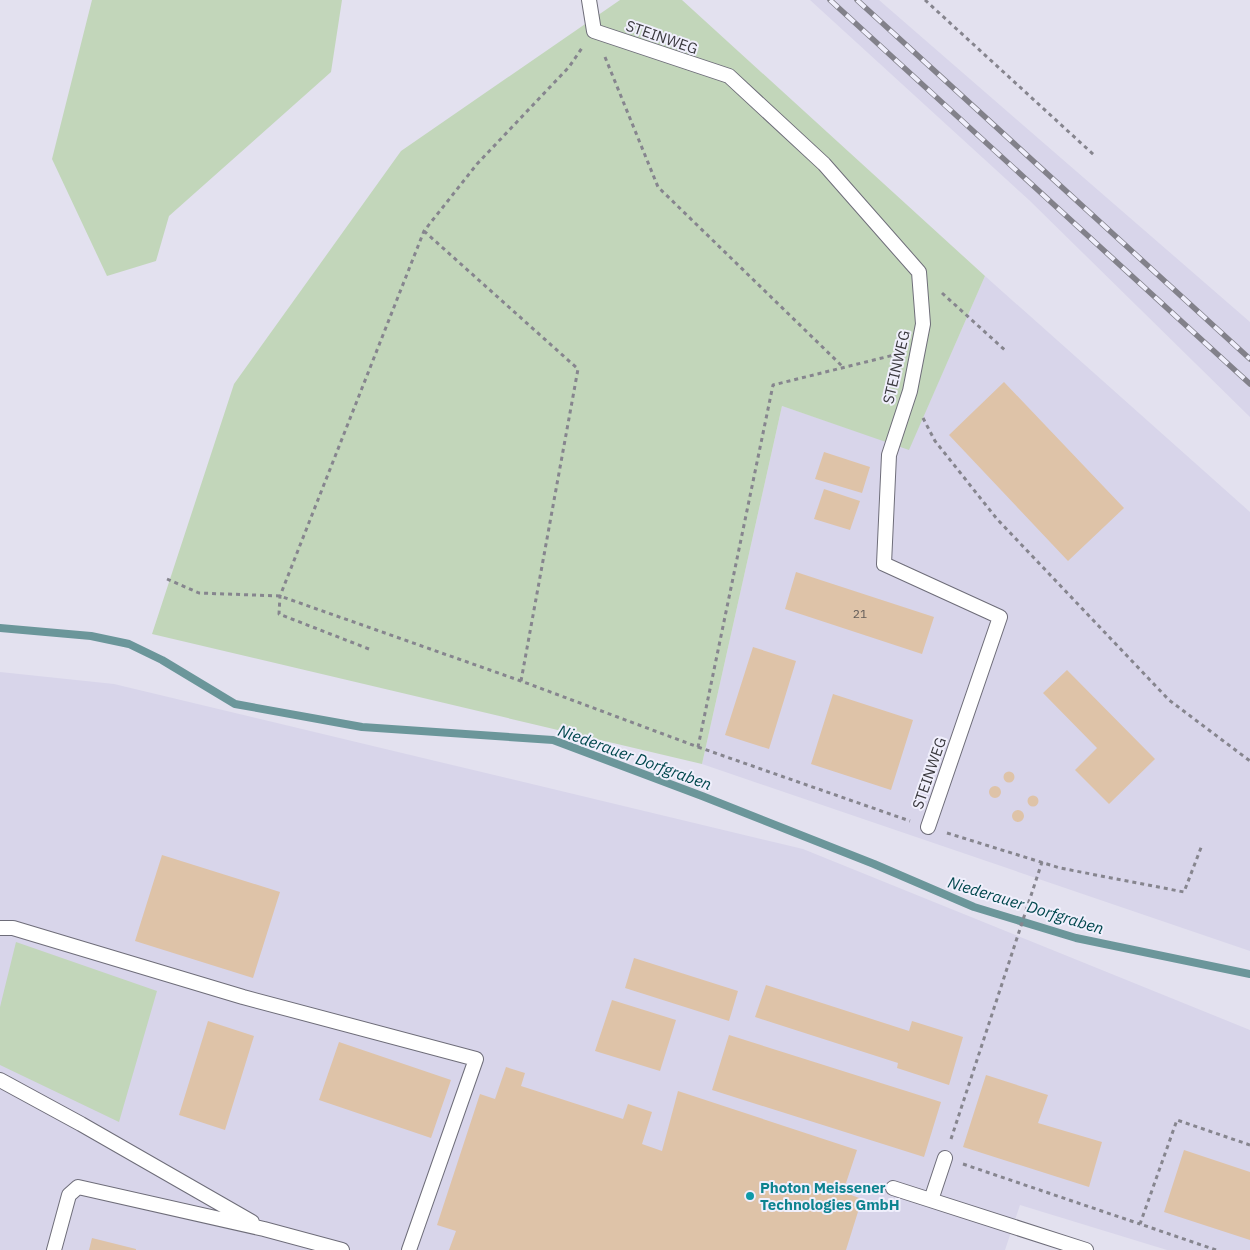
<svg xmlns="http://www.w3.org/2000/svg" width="1250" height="1250" font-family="'IBM Plex Sans',sans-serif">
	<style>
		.built { fill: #d8d5ea }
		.green { fill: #c2d6ba }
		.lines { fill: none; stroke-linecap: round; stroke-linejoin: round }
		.stream { stroke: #6b969a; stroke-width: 8 }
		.building { fill: #dec3a8 }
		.service-casing { stroke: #6e6d79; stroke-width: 16 }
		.path { stroke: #86858e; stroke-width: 3; stroke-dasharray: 4 4; stroke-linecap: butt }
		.service { stroke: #fff; stroke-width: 14 }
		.rail-casing { stroke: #82818a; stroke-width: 5.5 }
		.rail { stroke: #f0effc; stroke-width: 4; stroke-dasharray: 11; stroke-linecap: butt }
		.culture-dot { fill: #0f9aa8; stroke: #f0effc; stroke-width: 2 }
		.labels { text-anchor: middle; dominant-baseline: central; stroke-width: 4; stroke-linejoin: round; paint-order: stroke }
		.number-label { font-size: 12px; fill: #635c58 }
		.street-label { font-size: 15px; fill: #3a393e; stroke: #f0effc }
		.culture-label { font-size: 15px; font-weight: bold; fill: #0d838f; stroke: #f0effc; text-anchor: start }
		.water-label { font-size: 16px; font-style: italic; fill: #00474d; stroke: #f0effc }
	</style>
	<rect width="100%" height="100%" fill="#e3e1ef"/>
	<path class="built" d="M 810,0 L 879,0 L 1250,322 L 1250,417 L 1029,200 Z
		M 985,276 L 1250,512 L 1250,951 L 702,764 L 782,406 L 909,449 Z
		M 0,672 L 114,684 L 803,849 L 1250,1030 L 1250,1250 L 1167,1250 L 1020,1205 L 1005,1250 L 0,1250 Z"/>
	<path class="green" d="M 92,0 L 342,0 L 331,72 L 169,216 L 156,261 L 107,276 L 52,159 Z
		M 620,0 L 682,0 L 985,276 L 909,450 L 782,406 L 702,764 L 152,634 L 234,384 L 401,151 Z
		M 16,942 L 157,991 L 119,1122 L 0,1065 L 0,1007 Z"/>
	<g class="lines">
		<path class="stream" d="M 0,628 L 91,636 L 129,644 L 162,660 L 235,704 L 362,727 L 553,740 L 702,796 L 874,864 L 974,907 L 1076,938 L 1250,974"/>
	</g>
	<path class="building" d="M 1004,382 L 1124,508 L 1068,561 L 949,435 Z
		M 824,452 L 870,467 L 862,493 L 815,479 Z
		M 824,489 L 860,501 L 850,530 L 814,519 Z
		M 796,572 L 934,617 L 922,654 L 785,609 Z
		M 753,647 L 796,661 L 769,749 L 725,735 Z
		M 1067,670 L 1155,759 L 1109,804 L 1075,770 L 1097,748 L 1043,693 Z
		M 833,694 L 913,720 L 891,790 L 811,764 Z
		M1003.5 777a5.5 5.5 0 1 1 11 0a5.5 5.5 0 1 1-11 0Z
		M989 792a6 6 0 1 1 12 0a6 6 0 1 1-12 0Z
		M1027.5 801a5.5 5.5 0 1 1 11 0a5.5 5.5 0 1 1-11 0Z
		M1012 816a6 6 0 1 1 12 0a6 6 0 1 1-12 0Z
		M 162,855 L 280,892 L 253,978 L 135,941 Z
		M 634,958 L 738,991 L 729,1021 L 625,988 Z
		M 766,985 L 909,1031 L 912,1021 L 963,1037 L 949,1085 L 897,1068 L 898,1063 L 755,1017 Z
		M 612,1000 L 676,1020 L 660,1071 L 595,1051 Z
		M 208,1021 L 254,1036 L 225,1130 L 179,1115 Z
		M 729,1035 L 941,1102 L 924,1157 L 712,1090 Z
		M 339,1042 L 451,1080 L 431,1138 L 319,1100 Z
		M 506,1067 L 525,1073 L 521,1086 L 623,1119 L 628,1104 L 652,1112 L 642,1144 L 662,1151 L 678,1091 L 857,1150 L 843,1192 L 862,1199 L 846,1250 L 449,1250 L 456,1231 L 437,1225 L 480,1094 L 495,1099 Z
		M 986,1075 L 1048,1095 L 1038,1123 L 1102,1142 L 1089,1187 L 963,1147 Z
		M 1184,1150 L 1250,1172 L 1250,1240 L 1164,1212 Z
		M 92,1238 L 136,1249 L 136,1250 L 89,1250 Z"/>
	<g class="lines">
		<g class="service-casing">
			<path id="service" d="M 589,0 L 594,31 L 729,76 L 824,164 L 919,272 L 923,324 L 910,391 L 889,455 L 884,564 L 1000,617 L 928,827
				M 0,928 L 13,928 L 243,997 L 476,1059 L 409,1250
				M 0,1080 L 81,1124 L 252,1222
				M 893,1188 L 1086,1250
				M 931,1200 L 945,1158
				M 54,1250 L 69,1195 L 78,1187 L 264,1229 L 342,1250"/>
		</g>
		<path class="path" d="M 925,0 L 1094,155
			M 605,57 L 658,187 L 843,367
			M 424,231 L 578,369 L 521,681
			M 942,293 L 1007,352
			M 923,418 L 935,441 L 997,519 L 1169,700 L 1250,761
			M 167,579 L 199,593 L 280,596 L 521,681 L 698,747 L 773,385 L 898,354
			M 369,649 L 279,614 L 280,596 L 424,231 L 477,164 L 569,67 L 582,48
			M 698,747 L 910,821
			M 947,833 L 1060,868 L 1184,892 L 1202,845
			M 951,1139 L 1042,862
			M 963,1164 L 1140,1224
			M 1216,1250 L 1140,1224 L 1177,1120 L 1250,1145"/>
		<use href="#service" class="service"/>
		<g class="rail-casing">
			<path id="rail" d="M 830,0 L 1250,384
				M 857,0 L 1250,359"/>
		</g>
		<use href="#rail" class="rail"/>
	</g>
	<circle class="culture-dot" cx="750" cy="1196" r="5"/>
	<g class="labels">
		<g class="number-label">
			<text x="860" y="613">21</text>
		</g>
		<g class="street-label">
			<text transform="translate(662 37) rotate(19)">STEINWEG</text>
			<text transform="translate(896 367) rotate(-77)">STEINWEG</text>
			<text transform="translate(929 773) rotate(-71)">STEINWEG</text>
		</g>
		<g class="culture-label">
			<text x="760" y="1187">Photon Meissener<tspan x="760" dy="17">Technologies GmbH</tspan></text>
		</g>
		<g class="water-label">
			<text transform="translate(635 757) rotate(20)">Niederauer Dorfgraben</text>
			<text transform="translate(1026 905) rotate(17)">Niederauer Dorfgraben</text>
		</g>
	</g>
</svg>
